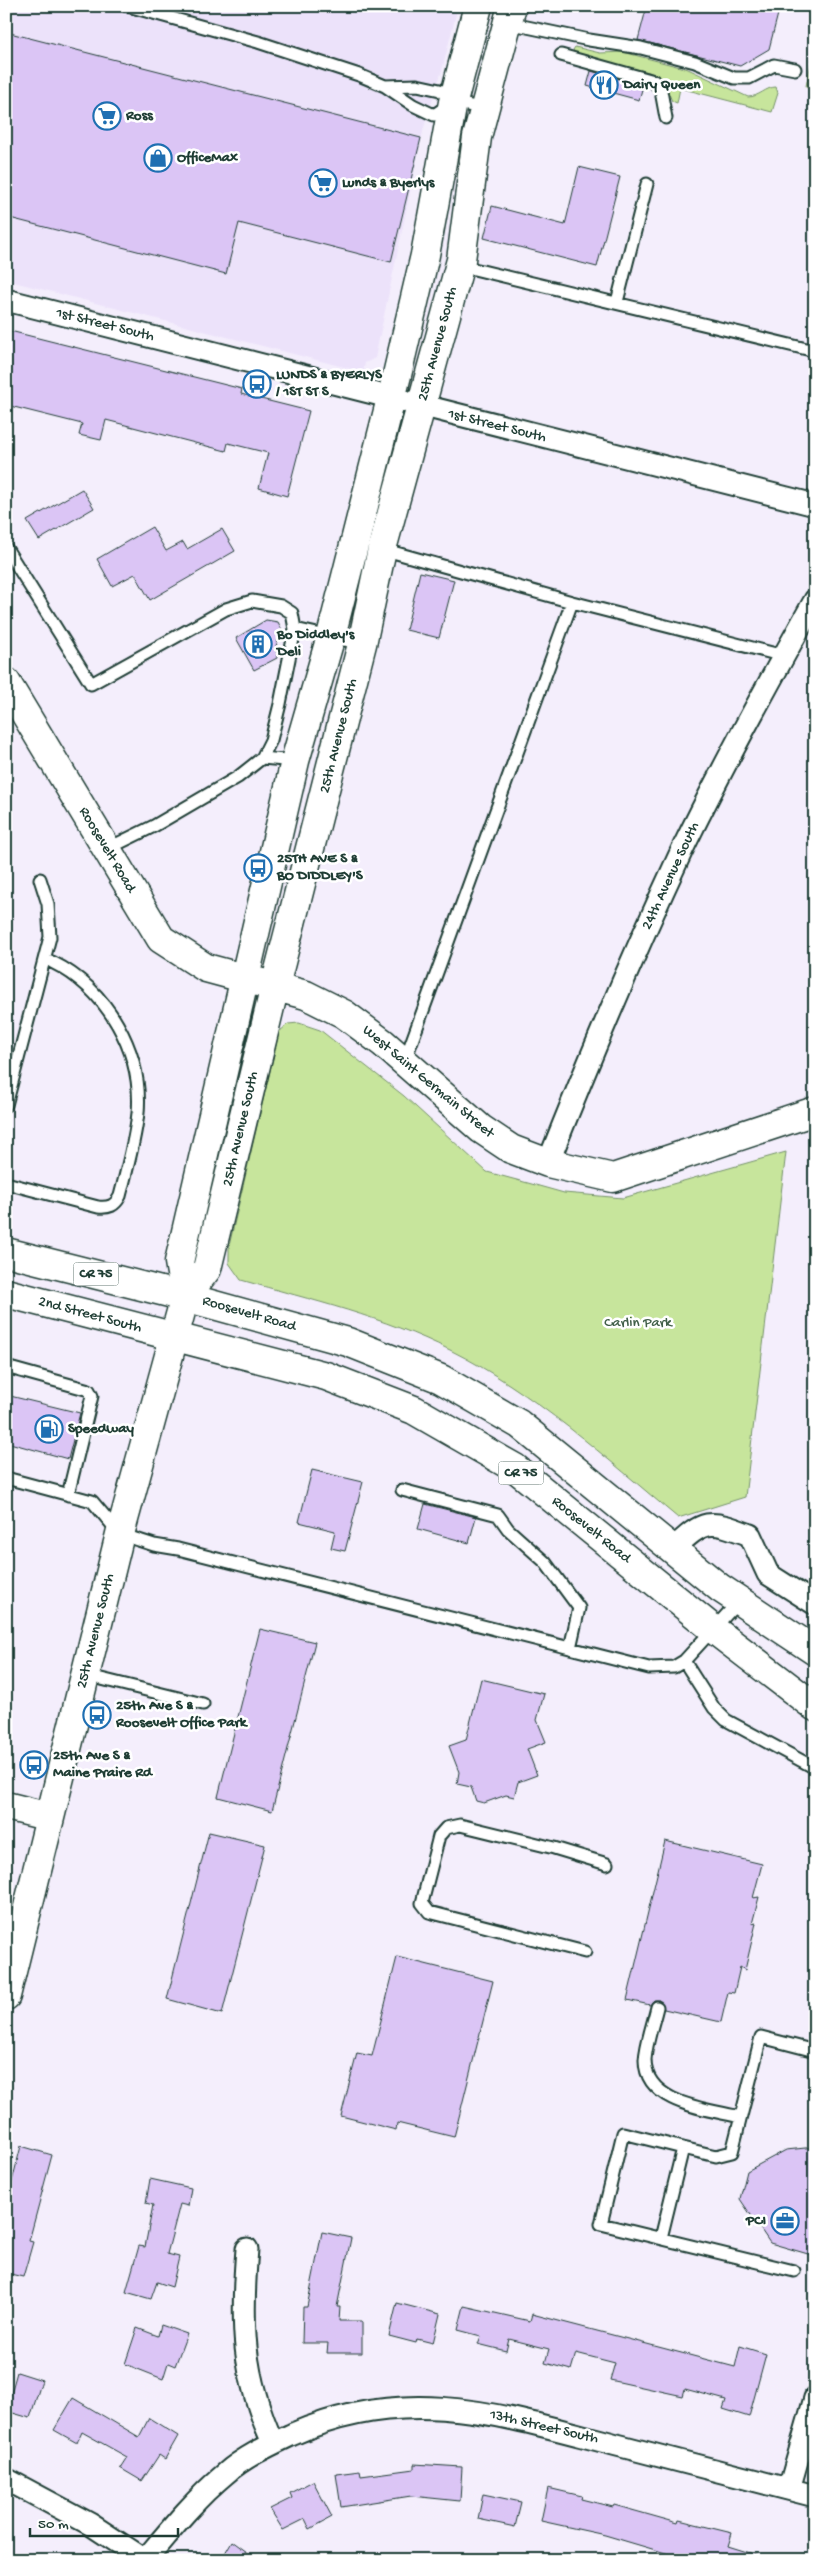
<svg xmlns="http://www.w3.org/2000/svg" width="821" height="2566" font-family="'Gochi Hand',sans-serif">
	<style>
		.built { fill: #ece2fa }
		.green { fill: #c7e59c; stroke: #739168 }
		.building { fill: #dbc5f5; stroke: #1f3d34 }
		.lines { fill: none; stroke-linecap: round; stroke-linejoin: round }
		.lane-casing { stroke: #1f3d34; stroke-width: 15 }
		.street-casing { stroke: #1f3d34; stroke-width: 25 }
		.secondary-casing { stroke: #1f3d34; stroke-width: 31 }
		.primary-casing { stroke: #1f3d34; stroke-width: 31 }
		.lane { stroke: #fff; stroke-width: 11 }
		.street { stroke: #fff; stroke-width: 21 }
		.secondary { stroke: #fff; stroke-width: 28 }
		.primary { stroke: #fff; stroke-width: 28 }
		.labels { text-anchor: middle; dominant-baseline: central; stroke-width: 5; stroke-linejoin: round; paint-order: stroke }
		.shield { fill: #fff; stroke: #627771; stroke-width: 1 }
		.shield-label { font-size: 14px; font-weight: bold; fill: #1f3d34 }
		.poi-label { font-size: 15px; font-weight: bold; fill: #1f3d34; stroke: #fff; text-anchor: start }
		.street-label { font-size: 15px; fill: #1f3d34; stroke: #fff }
		.park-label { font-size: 15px; fill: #415f49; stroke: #fff }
	</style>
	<rect width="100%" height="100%" fill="#f4eefc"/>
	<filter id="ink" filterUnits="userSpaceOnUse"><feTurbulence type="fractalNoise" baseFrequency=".02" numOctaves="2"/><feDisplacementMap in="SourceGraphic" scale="10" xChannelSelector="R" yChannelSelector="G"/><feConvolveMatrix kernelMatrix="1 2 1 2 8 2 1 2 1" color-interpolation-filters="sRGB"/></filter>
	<g filter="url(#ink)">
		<path class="built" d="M 6,6 L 458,6 L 442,70 L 424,127 L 375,358 L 365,363 L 363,372 L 6,280 Z"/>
		<path class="green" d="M 815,46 L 815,97 L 806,86 Z
			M 575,47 L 600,53 L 623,52 L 688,69 L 748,97 C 759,97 766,87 776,87 L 778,93 L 772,112 L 680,88 L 677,103 L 672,101 L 662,78 L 649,72 L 576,55 L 573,50 Z
			M 299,1023 L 320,1030 L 404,1096 L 487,1172 L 539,1186 L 564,1193 L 623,1198 L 786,1152 L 745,1497 L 678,1518 C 606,1458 534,1392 450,1350 C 384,1317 312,1300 241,1280 L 229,1263 L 229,1246 L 279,1032 L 288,1024 Z"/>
		<path class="building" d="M 647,6 L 780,6 L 769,49 L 740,66 L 638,40 Z
			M 6,32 L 421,138 L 391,262 L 239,223 L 226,274 L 6,217 Z
			M 591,71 L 643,86 L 639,100 L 587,86 Z
			M 579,167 L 620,177 L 597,267 L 484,238 L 492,206 L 565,225 Z
			M 6,330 L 242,389 L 241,394 L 309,411 L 287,496 L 259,488 L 268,453 L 228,443 L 226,451 L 106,420 L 101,440 L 79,435 L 82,424 L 6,405 Z
			M 82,489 L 94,508 L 39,540 L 27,521 Z
			M 152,527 L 166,551 L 183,542 L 187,549 L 222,529 L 235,551 L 150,600 L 135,574 L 112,586 L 97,559 Z
			M 420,572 L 454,580 L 439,638 L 406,630 Z
			M 266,620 L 278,622 L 282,630 L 276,646 L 277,658 L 254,670 L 236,638 Z
			M 6,1395 L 80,1413 L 68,1459 L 6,1442 Z
			M 312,1470 L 363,1482 L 345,1551 L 331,1548 L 335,1531 L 299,1522 Z
			M 425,1504 L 476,1517 L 469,1543 L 418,1529 Z
			M 260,1629 L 315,1642 L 272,1811 L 218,1797 Z
			M 481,1679 L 544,1694 L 537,1720 L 546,1742 L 527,1749 L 537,1775 L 518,1782 L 514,1797 L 506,1795 L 484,1803 L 476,1801 L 471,1787 L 457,1784 L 459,1772 L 449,1746 L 466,1740 Z
			M 209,1832 L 265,1845 L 222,2014 L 167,1999 Z
			M 665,1841 L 762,1864 L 753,1898 L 759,1897 L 752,1924 L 756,1923 L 745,1970 L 740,1967 L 734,1993 L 728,1992 L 721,2022 L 664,2009 L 659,2000 L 654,2000 L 650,2005 L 627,2000 Z
			M 397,1957 L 493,1981 L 454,2137 L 397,2123 L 396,2130 L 341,2116 L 357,2053 L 372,2056 Z
			M 21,2146 L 52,2155 L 29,2241 L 33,2242 L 23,2277 L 6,2273 L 6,2205 Z
			M 815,2147 L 815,2256 L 770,2243 L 740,2199 L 747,2171 L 786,2150 Z
			M 150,2179 L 191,2188 L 188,2206 L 180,2204 L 167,2254 L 179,2257 L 172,2287 L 157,2282 L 151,2299 L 126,2292 L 139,2246 L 145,2247 L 153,2205 L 146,2203 Z
			M 322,2232 L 351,2238 L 337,2307 L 340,2307 L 339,2321 L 362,2321 L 362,2353 L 327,2353 L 328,2343 L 302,2343 L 303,2307 L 307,2307 Z
			M 397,2303 L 440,2314 L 433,2343 L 417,2339 L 416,2343 L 389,2336 Z
			M 464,2306 L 530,2321 L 532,2314 L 735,2367 L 740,2346 L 766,2354 L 749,2417 L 723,2409 L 726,2400 L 685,2389 L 683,2396 L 610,2380 L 615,2363 L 576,2353 L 571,2370 L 545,2363 L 549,2349 L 509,2339 L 506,2351 L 478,2344 L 481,2336 L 458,2330 Z
			M 161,2325 L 187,2334 L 175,2366 L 168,2363 L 163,2379 L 125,2364 L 137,2328 L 158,2336 Z
			M 17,2372 L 42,2380 L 30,2418 L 6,2411 Z
			M 73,2398 L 139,2437 L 149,2418 L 178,2436 L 165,2459 L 159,2455 L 142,2481 L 120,2468 L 127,2457 L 82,2432 L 77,2443 L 54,2430 Z
			M 414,2464 L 462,2467 L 460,2501 L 411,2496 L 341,2507 L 336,2474 L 360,2471 L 361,2476 L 414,2469 Z
			M 313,2481 L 332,2517 L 310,2529 L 305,2519 L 283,2530 L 270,2509 L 292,2498 L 290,2493 Z
			M 548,2488 L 582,2496 L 581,2499 L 613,2507 L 614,2505 L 678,2523 L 679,2520 L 732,2533 L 728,2546 L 760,2556 L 759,2560 L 668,2560 L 669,2554 L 605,2535 L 541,2521 Z
			M 483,2494 L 521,2502 L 515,2527 L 478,2519 Z
			M 232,2541 L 258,2560 L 221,2560 Z"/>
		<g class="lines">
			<g class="lane-casing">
				<path id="lane" d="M 128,6 L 258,42 L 359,75 L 385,86 L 413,105 L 434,115 L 450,104
					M 508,23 L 589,40 L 641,48 L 695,62 L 734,78 L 749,78 L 774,65 L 795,69
					M 561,55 L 654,81 L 661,91 L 666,118
					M 385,86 L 417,85 L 440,90 L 453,102 L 485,109
					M 461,261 L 474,269 L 815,351
					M 617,302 L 647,184
					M 6,548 L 91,684 L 226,609 L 252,601 L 281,606 L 292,613 L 295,629 L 280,704 L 271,740 L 262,758 L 238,777 L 154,826 L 107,849
					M 382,549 L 572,602 L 784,656
					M 295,629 L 362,644
					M 262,758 L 295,761
					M 405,1060 L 572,602
					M 6,1105 L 50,937 L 48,904 L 40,879
					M 6,1183 L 98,1207 C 109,1208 115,1206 120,1196 C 127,1169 135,1141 138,1113 C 143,1052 107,989 52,962
					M 6,1367 L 89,1390 L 92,1396 L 68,1495
					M 6,1478 L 92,1501 L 120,1534 L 154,1545 L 178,1549 L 649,1668 L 674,1667 L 684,1661 L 739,1601
					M 402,1490 L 498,1515 L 508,1529 L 545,1562 L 579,1608 L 570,1648
					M 684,1661 L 714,1708 L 726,1720 L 815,1768
					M 85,1675 L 203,1704
					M 585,1952 L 429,1912 L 422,1903 L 439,1836 L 446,1828 L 460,1825 L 554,1848 L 607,1864
					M 657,2007 C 653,2024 646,2043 645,2060 C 645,2104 708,2109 740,2117
					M 683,2148 L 716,2156 L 732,2152 L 761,2037 L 815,2051
					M 661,2238 L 683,2148 L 623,2133 L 601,2224 L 794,2271"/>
			</g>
			<g class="street-casing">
				<path id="street" d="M 6,300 L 815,505
					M 548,1163 C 590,1057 634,953 682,850 C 723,765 769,682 815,600
					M 672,1550 C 705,1519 708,1519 750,1535 L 768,1574 L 815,1604
					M 247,2249 C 241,2323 242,2375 273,2443
					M 6,2479 L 90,2524 L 145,2560
					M 789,2489 L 815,2398
					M 145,2560 C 170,2530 195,2499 225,2474 C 244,2457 270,2445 293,2434 C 410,2383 504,2416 621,2446 C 685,2462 750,2479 815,2496"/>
			</g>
			<g class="secondary-casing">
				<path id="secondary" d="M 6,682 L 161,939 L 206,968 L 306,995 L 344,1014 L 383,1043 L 481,1129 L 511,1149 L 548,1163 L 613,1178 L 815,1111
					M 185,1297 L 207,1269 L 275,986 L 362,644 L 382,549 L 461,260 L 477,137 L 512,6
					M 6,1806 L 50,1817
					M 6,1996 L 120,1534 L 185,1297 L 179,1262 L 295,761 L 331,636 L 397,375 L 425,255 L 453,102 L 478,6"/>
			</g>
			<g class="primary-casing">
				<path id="primary" d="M 6,1252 L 185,1297 L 348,1342 L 441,1379 L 519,1424 L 720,1588 L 815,1651
					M 6,1293 L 326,1376 L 414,1410 L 515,1468 L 713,1629 L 815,1707"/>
			</g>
			<use href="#lane" class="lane"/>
			<use href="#street" class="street"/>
			<use href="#secondary" class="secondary"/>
			<use href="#primary" class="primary"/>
		</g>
	</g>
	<defs>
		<g id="restaurant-ring" transform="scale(1.4375)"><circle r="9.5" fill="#fff" stroke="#1f6fb2" stroke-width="1.5"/><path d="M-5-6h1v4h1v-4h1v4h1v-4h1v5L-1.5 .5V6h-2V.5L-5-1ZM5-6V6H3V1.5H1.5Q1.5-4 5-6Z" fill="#1f6fb2"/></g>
		<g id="supermarket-ring" transform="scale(1.4375)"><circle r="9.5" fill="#fff" stroke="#1f6fb2" stroke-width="1.5"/><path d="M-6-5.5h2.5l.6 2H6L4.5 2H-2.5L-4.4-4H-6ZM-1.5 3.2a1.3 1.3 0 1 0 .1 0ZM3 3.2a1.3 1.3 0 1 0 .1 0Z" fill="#1f6fb2"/></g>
		<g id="shop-ring" transform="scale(1.4375)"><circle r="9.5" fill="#fff" stroke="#1f6fb2" stroke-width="1.5"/><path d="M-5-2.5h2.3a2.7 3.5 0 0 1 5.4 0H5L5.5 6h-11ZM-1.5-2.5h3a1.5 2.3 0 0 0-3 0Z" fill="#1f6fb2"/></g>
		<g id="bus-ring" transform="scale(1.4375)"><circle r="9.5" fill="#fff" stroke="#1f6fb2" stroke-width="1.5"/><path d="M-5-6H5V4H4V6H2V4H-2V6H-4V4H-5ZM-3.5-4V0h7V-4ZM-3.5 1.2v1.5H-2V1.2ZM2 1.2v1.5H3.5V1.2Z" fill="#1f6fb2"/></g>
		<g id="building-ring" transform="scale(1.4375)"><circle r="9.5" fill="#fff" stroke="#1f6fb2" stroke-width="1.5"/><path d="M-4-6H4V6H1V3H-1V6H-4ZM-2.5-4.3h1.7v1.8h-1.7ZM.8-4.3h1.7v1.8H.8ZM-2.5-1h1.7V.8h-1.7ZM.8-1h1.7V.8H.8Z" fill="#1f6fb2"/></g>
		<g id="fuel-ring" transform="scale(1.4375)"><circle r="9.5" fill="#fff" stroke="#1f6fb2" stroke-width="1.5"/><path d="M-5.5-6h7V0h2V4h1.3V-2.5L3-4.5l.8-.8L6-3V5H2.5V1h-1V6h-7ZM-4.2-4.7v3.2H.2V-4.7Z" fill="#1f6fb2"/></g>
		<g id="office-ring" transform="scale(1.4375)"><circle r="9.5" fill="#fff" stroke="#1f6fb2" stroke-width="1.5"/><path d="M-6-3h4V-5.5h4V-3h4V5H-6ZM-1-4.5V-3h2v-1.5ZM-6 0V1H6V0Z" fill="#1f6fb2"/></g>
	</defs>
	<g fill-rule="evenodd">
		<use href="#restaurant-ring" x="604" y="85"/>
		<use href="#supermarket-ring" x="107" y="116"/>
		<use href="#shop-ring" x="158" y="158"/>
		<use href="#supermarket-ring" x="323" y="183"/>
		<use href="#bus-ring" x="257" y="384"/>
		<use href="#building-ring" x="258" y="644"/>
		<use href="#bus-ring" x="258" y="868"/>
		<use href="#fuel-ring" x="49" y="1429"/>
		<use href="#bus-ring" x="97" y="1715"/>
		<use href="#bus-ring" x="34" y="1765"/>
		<use href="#office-ring" x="785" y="2221"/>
	</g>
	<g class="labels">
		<g class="shield">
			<rect x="73.5" y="1262.5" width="45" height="23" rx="4"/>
			<rect x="498.5" y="1461.5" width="45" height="23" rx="4"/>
		</g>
		<g class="shield-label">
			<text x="96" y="1274">CR 75</text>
			<text x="521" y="1473">CR 75</text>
		</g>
		<g class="poi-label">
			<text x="623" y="85">Dairy Queen</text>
			<text x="126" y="116">Ross</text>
			<text x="177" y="158">OfficeMax</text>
			<text x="342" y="183">Lunds &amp; Byerlys</text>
			<text x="276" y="375">LUNDS &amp; BYERLYS<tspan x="276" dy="17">/ 1ST ST S</tspan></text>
			<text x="277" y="635">Bo Diddley's<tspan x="277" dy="17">Deli</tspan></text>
			<text x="277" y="859">25TH AVE S &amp;<tspan x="277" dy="17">BO DIDDLEY'S</tspan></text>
			<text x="68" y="1429">Speedway</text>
			<text x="116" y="1706">25th Ave S &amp;<tspan x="116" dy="17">Roosevelt Office Park</tspan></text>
			<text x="53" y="1756">25th Ave S &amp;<tspan x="53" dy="17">Maine Praire Rd</tspan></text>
			<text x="766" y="2221" text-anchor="end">PCI</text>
		</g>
		<g class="street-label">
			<text transform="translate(105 325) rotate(14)">1st Street South</text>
			<text transform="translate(438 344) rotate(-75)">25th Avenue South</text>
			<text transform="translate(497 426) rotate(14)">1st Street South</text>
			<text transform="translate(339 736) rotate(-76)">25th Avenue South</text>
			<text transform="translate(107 850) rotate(59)">Roosevelt Road</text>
			<text transform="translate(671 876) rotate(-65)">24th Avenue South</text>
			<text transform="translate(428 1082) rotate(40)">West Saint Germain Street</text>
			<text transform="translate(241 1129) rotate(-77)">25th Avenue South</text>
			<text transform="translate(249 1314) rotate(16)">Roosevelt Road</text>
			<text transform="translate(90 1315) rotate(15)">2nd Street South</text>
			<text transform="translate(591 1530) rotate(39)">Roosevelt Road</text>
			<text transform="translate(96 1631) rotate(-76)">25th Avenue South</text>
			<text transform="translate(544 2427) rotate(13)">13th Street South</text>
		</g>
		<g class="park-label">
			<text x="638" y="1323">Carlin Park</text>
		</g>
	</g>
	<rect width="821" height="2566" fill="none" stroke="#fff" stroke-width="25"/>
	<rect x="12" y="12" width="796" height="2541" fill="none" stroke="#1f3d34" stroke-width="2" filter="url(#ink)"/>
	<path d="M30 2528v8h148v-8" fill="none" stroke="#1f3d34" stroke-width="2.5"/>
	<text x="38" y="2528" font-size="15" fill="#1f3d34" stroke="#ffffff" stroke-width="4" paint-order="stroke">50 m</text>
</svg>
